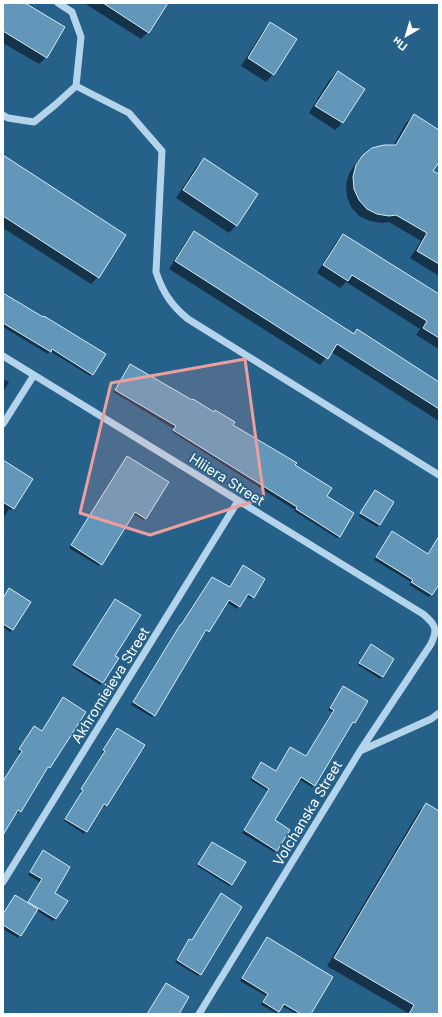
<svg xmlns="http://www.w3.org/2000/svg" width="442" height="1017" font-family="Inter,sans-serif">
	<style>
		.shadow { fill: #0007 }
		.building { fill: #6297ba; stroke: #d7ebf7 }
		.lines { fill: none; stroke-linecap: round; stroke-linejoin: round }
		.minor { stroke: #b3d4ea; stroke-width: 7 }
		.marked { fill: #ed9e9e; fill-opacity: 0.2; stroke: #ed9e9e; stroke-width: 3; stroke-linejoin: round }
		.labels { text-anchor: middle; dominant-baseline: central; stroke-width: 3.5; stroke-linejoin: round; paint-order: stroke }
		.street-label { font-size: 14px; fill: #fff; stroke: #26618a }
	</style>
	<rect width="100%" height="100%" fill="#26618a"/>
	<path class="shadow" d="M 3,3 L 23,3 L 46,57 L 39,64 L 3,43 Z
		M 84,3 L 167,3 L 148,32 L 141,39 Z
		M 271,24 L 295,40 L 273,74 L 266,82 L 241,66 L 263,31 Z
		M 338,72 L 364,89 L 342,123 L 335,130 L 309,113 L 330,79 Z
		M 414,115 L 439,131 L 439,160 L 432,171 L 439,176 L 439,276 L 410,258 L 421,241 L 389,222 L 381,223 L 370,221 L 359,216 L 351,207 L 347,197 L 346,185 L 349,174 L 355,164 L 363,156 L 393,146 L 406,123 Z
		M 3,157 L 98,277 L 91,284 L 3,228 Z
		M 204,160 L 236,225 L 229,233 L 176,198 L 196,167 Z
		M 194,233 L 354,335 L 439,383 L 439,421 L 331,352 L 320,365 L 169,269 L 187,240 Z
		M 343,235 L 439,295 L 439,349 L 416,335 L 420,329 L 346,282 L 340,288 L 317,273 L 336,242 Z
		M 3,294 L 93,374 L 90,376 L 50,351 L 48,354 L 3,327 Z
		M 128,367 L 232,425 L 294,466 L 340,536 L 337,538 L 294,511 L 295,510 L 172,432 L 174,429 L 113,392 Z
		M 3,379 L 9,382 L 3,392 Z
		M 125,460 L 146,518 L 143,520 L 133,514 L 99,566 L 69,548 Z
		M 3,465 L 13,508 L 11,510 L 9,509 L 3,519 Z
		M 375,491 L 393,502 L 377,527 L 359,516 Z
		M 390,535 L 428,555 L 439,554 L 439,583 L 429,597 L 409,585 L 411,582 L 374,560 Z
		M 241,569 L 253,597 L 251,599 L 246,596 L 237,609 L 226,602 L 208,631 L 206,633 L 204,632 L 152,717 L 131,705 L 178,628 L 181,626 L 210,580 L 212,578 L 229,588 Z
		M 7,591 L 13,629 L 10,632 L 3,627 L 3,598 Z
		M 113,602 L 114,656 L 117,659 L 100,685 L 72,667 Z
		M 371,645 L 393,659 L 380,679 L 358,665 Z
		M 341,689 L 354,722 L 351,724 L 314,785 L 312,787 L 298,779 L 273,820 L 276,850 L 274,852 L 242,833 L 268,791 L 250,780 L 261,763 L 275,772 L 288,750 L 305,757 L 332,712 L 328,710 Z
		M 85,712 L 49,768 L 46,769 L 20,811 L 18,813 L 16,812 L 3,833 L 3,781 L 20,754 L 18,752 L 32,729 L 34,727 L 42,732 Z
		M 115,731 L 107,805 L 104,807 L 102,806 L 84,834 L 64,821 L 81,793 L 80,792 L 103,754 L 102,753 Z
		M 426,804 L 439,812 L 439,1014 L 407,1014 L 408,1013 L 327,966 L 419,811 Z
		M 212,843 L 232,884 L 229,886 L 197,866 Z
		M 41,854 L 53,893 L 56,919 L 53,921 L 36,910 L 18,938 L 3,929 L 3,915 L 27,904 L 40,882 L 28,875 Z
		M 221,895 L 200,974 L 198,976 L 175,962 L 187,942 L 192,941 Z
		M 267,938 L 309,1014 L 296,1014 L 282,1006 L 276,1013 L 261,1005 L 266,996 L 240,981 Z"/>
	<path class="building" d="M 3,3 L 25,3 L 65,27 L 47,58 L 3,31 Z
		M 103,3 L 168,3 L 149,33 Z
		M 270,22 L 297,39 L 274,75 L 248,58 Z
		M 338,71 L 365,89 L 343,123 L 315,106 Z
		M 414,114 L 439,130 L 439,162 L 433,171 L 439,174 L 439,264 L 417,251 L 427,233 L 396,215 L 389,216 L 377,214 L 367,209 L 359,200 L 354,189 L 353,177 L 356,165 L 363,155 L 372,148 L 384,145 L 396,145 Z
		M 3,155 L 126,235 L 99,278 L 3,216 Z
		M 204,158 L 258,194 L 237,226 L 183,190 Z
		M 194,231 L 354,334 L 357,329 L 439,382 L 439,409 L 337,344 L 328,359 L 175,261 Z
		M 343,234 L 439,294 L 439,338 L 423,328 L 427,321 L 352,275 L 348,281 L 323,265 Z
		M 3,293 L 43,317 L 44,316 L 106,354 L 93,375 L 52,349 L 51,352 L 3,323 Z
		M 130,364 L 192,400 L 193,399 L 214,412 L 215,410 L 235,422 L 233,425 L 297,463 L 295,465 L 332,488 L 327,496 L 354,513 L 340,537 L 296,509 L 297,507 L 173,430 L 176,426 L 115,390 Z
		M 127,456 L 169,482 L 146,519 L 135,512 L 102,565 L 71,545 Z
		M 3,460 L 33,479 L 14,509 L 3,502 Z
		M 375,490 L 394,502 L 380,525 L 360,513 Z
		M 392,531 L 428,554 L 439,536 L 439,585 L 432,595 L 411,582 L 413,580 L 376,557 Z
		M 243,565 L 265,579 L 254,598 L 248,594 L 240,607 L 229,600 L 209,632 L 206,630 L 155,716 L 133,702 L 180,625 L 181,625 L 212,577 L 230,587 Z
		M 9,588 L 31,602 L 13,630 L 3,624 L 3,598 Z
		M 115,599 L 141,615 L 115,656 L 119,658 L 103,683 L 73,665 Z
		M 371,644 L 394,659 L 383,677 L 359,663 Z
		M 343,686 L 368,701 L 355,723 L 353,722 L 315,786 L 301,777 L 275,820 L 290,830 L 277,851 L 244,830 L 269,789 L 252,778 L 261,762 L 276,771 L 290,747 L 306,756 L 334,710 L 330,708 Z
		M 63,697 L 86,712 L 50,768 L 48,767 L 21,812 L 18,810 L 3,835 L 3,781 L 22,751 L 19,749 L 34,726 L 42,731 Z
		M 117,728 L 145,745 L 107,806 L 104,804 L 87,832 L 65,819 L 83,790 L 81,789 L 105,751 L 103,750 Z
		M 426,803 L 439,811 L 439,1014 L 409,1014 L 414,1005 L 334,958 Z
		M 212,842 L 246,862 L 232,885 L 198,864 Z
		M 43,850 L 70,867 L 55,893 L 68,901 L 56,919 L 28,902 L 42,879 L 30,872 Z
		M 221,893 L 242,907 L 201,975 L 177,960 L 189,939 L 192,940 Z
		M 15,895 L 38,909 L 21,936 L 3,925 L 3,914 Z
		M 267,937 L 333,977 L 311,1014 L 301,1014 L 284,1004 L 279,1012 L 263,1002 L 268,994 L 242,978 Z
		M 166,983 L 189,997 L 179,1014 L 147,1014 Z"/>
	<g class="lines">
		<path class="minor" d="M 58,3 L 72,12 L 81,37 L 76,86
			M 3,115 L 8,118 L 34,122 L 55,105 L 76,86 L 129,113 L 162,151 L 156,272 C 163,293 172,306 188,319 L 439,475
			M 3,356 L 423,614 C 436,625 438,629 431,644 L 360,751 L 199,1014
			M 3,424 L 34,375
			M 360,751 L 431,719 L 439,713
			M 3,882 L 238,501"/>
	</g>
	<path class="marked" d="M 245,359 L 264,498 L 150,535 L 80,513 L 111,383 Z"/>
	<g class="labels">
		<g class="street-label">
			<text transform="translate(227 479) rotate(32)">Hliiera Street</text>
			<text transform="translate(110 685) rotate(-58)">Akhromieieva Street</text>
			<text transform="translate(307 813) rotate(-59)">Volchanska Street</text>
		</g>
	</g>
	<rect width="442" height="1017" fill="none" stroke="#ffffff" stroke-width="8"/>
	<g transform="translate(406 36) rotate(218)" stroke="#26618a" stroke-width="3" paint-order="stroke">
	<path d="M0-3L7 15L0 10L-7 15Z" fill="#ffffff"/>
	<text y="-6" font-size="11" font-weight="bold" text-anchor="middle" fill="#ffffff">Пн</text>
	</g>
</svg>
